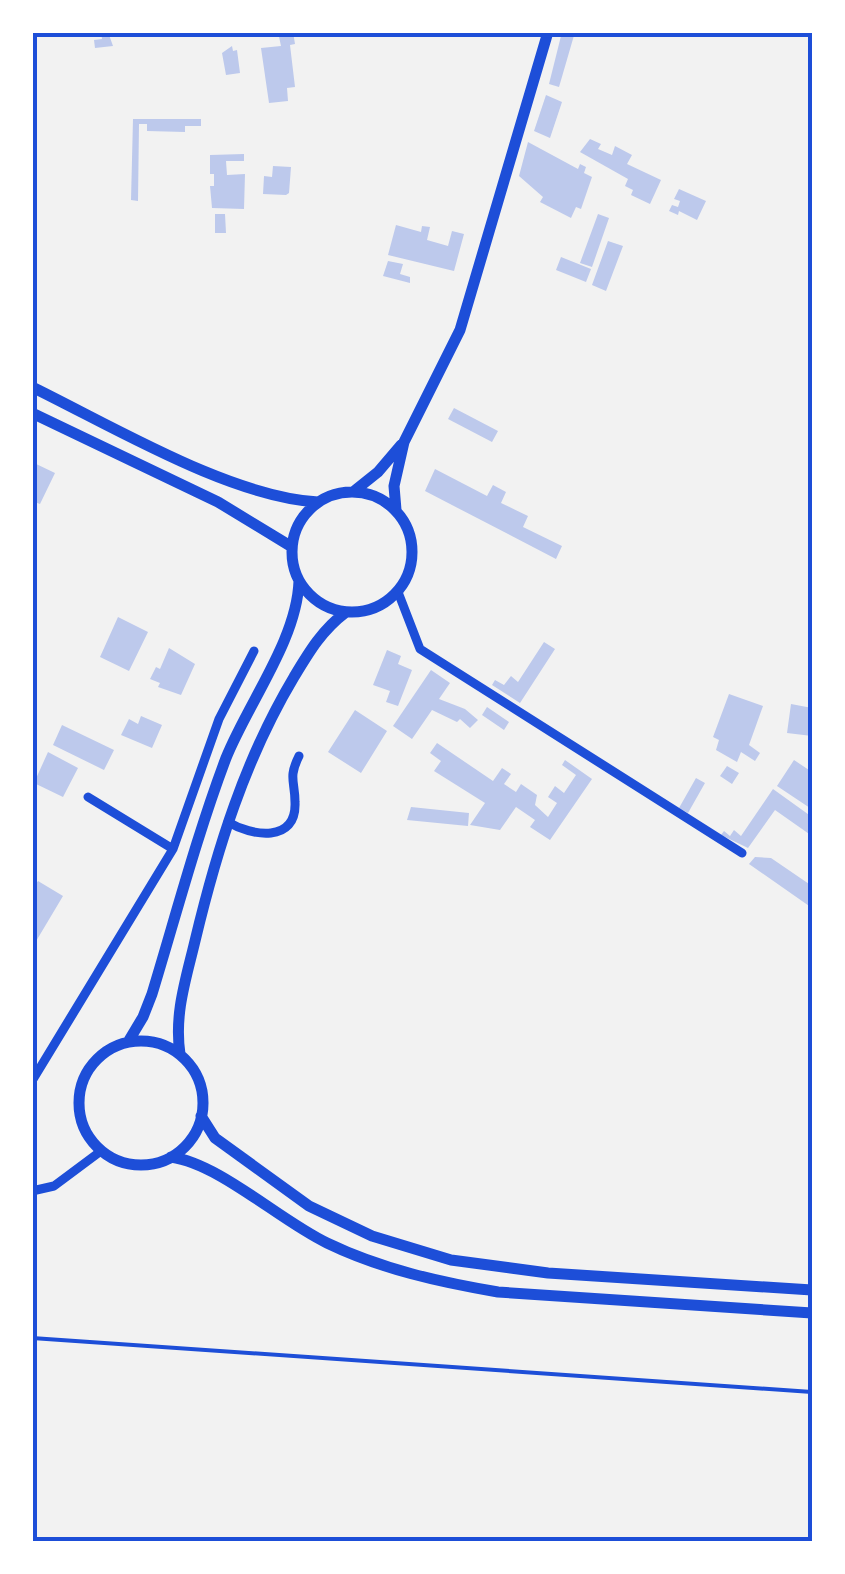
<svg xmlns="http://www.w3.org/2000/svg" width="845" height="1574" font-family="'Open Sans',sans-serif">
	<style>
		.building { fill: #bdc9ec }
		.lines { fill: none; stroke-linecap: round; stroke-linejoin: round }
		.service { stroke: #1d4ed8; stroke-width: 4 }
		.minor { stroke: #1d4ed8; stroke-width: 9 }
		.secondary { stroke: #1d4ed8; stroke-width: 11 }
		.neatline { fill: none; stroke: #1d4ed8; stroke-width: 4 }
	</style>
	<rect width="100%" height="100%" fill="#f2f2f2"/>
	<path class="building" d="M 101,32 L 108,32 L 113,46 L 95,48 L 94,40 L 102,39 Z
		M 278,32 L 293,32 L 295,44 L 290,45 L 295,87 L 287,88 L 288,101 L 269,103 L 261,48 L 281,46 Z
		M 562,32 L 575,32 L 559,87 L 549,84 Z
		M 232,46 L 233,51 L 237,50 L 240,73 L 226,75 L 222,53 Z
		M 546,95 L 562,102 L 550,138 L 534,131 Z
		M 133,119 L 201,119 L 201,126 L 185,126 L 185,132 L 147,131 L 147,124 L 139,124 L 138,201 L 131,200 Z
		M 590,139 L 601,144 L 598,149 L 612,155 L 615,146 L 632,155 L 627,164 L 661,180 L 650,204 L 631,195 L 633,190 L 625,186 L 628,179 L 580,152 Z
		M 528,142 L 578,169 L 580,164 L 586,167 L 584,173 L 592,177 L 581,209 L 576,207 L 571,218 L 540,202 L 543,197 L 519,176 Z
		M 244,154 L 244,161 L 226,161 L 227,175 L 245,174 L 244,209 L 212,208 L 210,186 L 214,186 L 214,174 L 210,174 L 210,155 Z
		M 273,166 L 291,167 L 289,193 L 286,195 L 263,194 L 264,176 L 272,177 Z
		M 679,189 L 706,201 L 697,220 L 679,211 L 678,215 L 669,211 L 672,205 L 678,207 L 680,201 L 674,199 Z
		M 215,214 L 225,214 L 226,233 L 215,233 Z
		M 598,214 L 609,218 L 592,267 L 580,263 Z
		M 396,225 L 421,232 L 422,226 L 430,227 L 427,240 L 448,246 L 452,231 L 464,234 L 454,271 L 388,255 Z
		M 608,241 L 623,246 L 606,291 L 592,285 Z
		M 561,257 L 591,269 L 586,282 L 556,270 Z
		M 388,261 L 403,264 L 400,274 L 410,277 L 410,283 L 383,276 Z
		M 454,408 L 498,431 L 492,442 L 448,419 Z
		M 32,462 L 55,473 L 40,504 L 32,501 Z
		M 435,469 L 487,496 L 493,485 L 506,492 L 501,503 L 528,516 L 523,527 L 562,546 L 556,559 L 425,491 Z
		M 118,617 L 148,632 L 129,671 L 100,657 Z
		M 544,642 L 555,649 L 520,703 L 492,685 L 495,680 L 504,685 L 511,676 L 518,682 Z
		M 169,648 L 195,664 L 181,695 L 158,687 L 160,683 L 150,679 L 156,667 L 160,669 Z
		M 387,650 L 401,656 L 398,664 L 412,670 L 398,706 L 386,702 L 390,691 L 373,685 Z
		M 431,670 L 450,683 L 439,699 L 465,709 L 478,720 L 470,728 L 460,719 L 457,722 L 432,710 L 412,739 L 393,726 Z
		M 729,694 L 763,706 L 749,745 L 760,753 L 755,761 L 741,752 L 737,762 L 716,750 L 719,740 L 713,737 Z
		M 791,704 L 812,708 L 812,736 L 787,733 Z
		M 487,707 L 509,722 L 504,730 L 482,715 Z
		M 355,710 L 387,731 L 361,773 L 328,752 Z
		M 141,716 L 162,725 L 152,748 L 121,735 L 129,719 L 138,724 Z
		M 62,725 L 114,750 L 104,770 L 53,745 Z
		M 437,743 L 493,781 L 502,768 L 511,774 L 504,784 L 516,792 L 521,784 L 537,795 L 535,805 L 548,817 L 557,803 L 548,797 L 555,786 L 564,793 L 576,775 L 562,765 L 565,760 L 592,779 L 550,840 L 530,827 L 535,820 L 516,807 L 500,830 L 470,825 L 485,803 L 434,771 L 441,761 L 430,753 Z
		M 48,752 L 78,768 L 63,797 L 34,783 Z
		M 794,760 L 812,772 L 810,808 L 777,786 Z
		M 727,766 L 739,773 L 732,784 L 720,776 Z
		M 696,778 L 705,783 L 688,813 L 679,808 Z
		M 773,789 L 812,817 L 812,836 L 775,810 L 748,848 L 721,835 L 724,831 L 730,836 L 734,830 L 741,836 Z
		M 411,807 L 469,813 L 468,826 L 407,820 Z
		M 755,857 L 771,858 L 812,886 L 812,908 L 749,864 Z
		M 38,881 L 63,896 L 32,948 L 32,890 Z"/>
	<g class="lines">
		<path class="service" d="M 32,1338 L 812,1392"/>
		<path class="minor" d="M 398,592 L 420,649 L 742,853
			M 88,797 L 173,849
			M 228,822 C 251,836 297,844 295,802 C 295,781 288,778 299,756
			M 32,1081 L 173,849 L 219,719 L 254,651
			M 32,1191 L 54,1186 L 101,1151"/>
		<path class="secondary" d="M 32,387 C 114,427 230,497 318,502
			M 32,413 L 218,502 L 292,547
			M292 552a60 60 0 1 1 120 0a60 60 0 1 1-120 0Z
			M 353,492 L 378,472 L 401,445
			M 396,510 L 394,486 L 404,442 L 460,330 L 548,32
			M79 1103a62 62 0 1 1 124 0a62 62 0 1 1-124 0Z
			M 128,1042 L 143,1017 L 152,994 C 176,915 197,835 226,758 C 248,703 297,640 299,581
			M 180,1054 C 174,1014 186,979 195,941 C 217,849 245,759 294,677 C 309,652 322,630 346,612
			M 201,1116 L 215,1138 L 309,1206 L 372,1236 L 451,1260 L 548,1273 L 812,1290
			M 171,1157 C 220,1164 279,1220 327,1243 C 381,1269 439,1282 498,1292 L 812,1313"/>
	</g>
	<rect width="845" height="1574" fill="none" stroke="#ffffff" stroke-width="70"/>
	<rect x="35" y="35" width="775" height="1504" class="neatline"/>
</svg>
